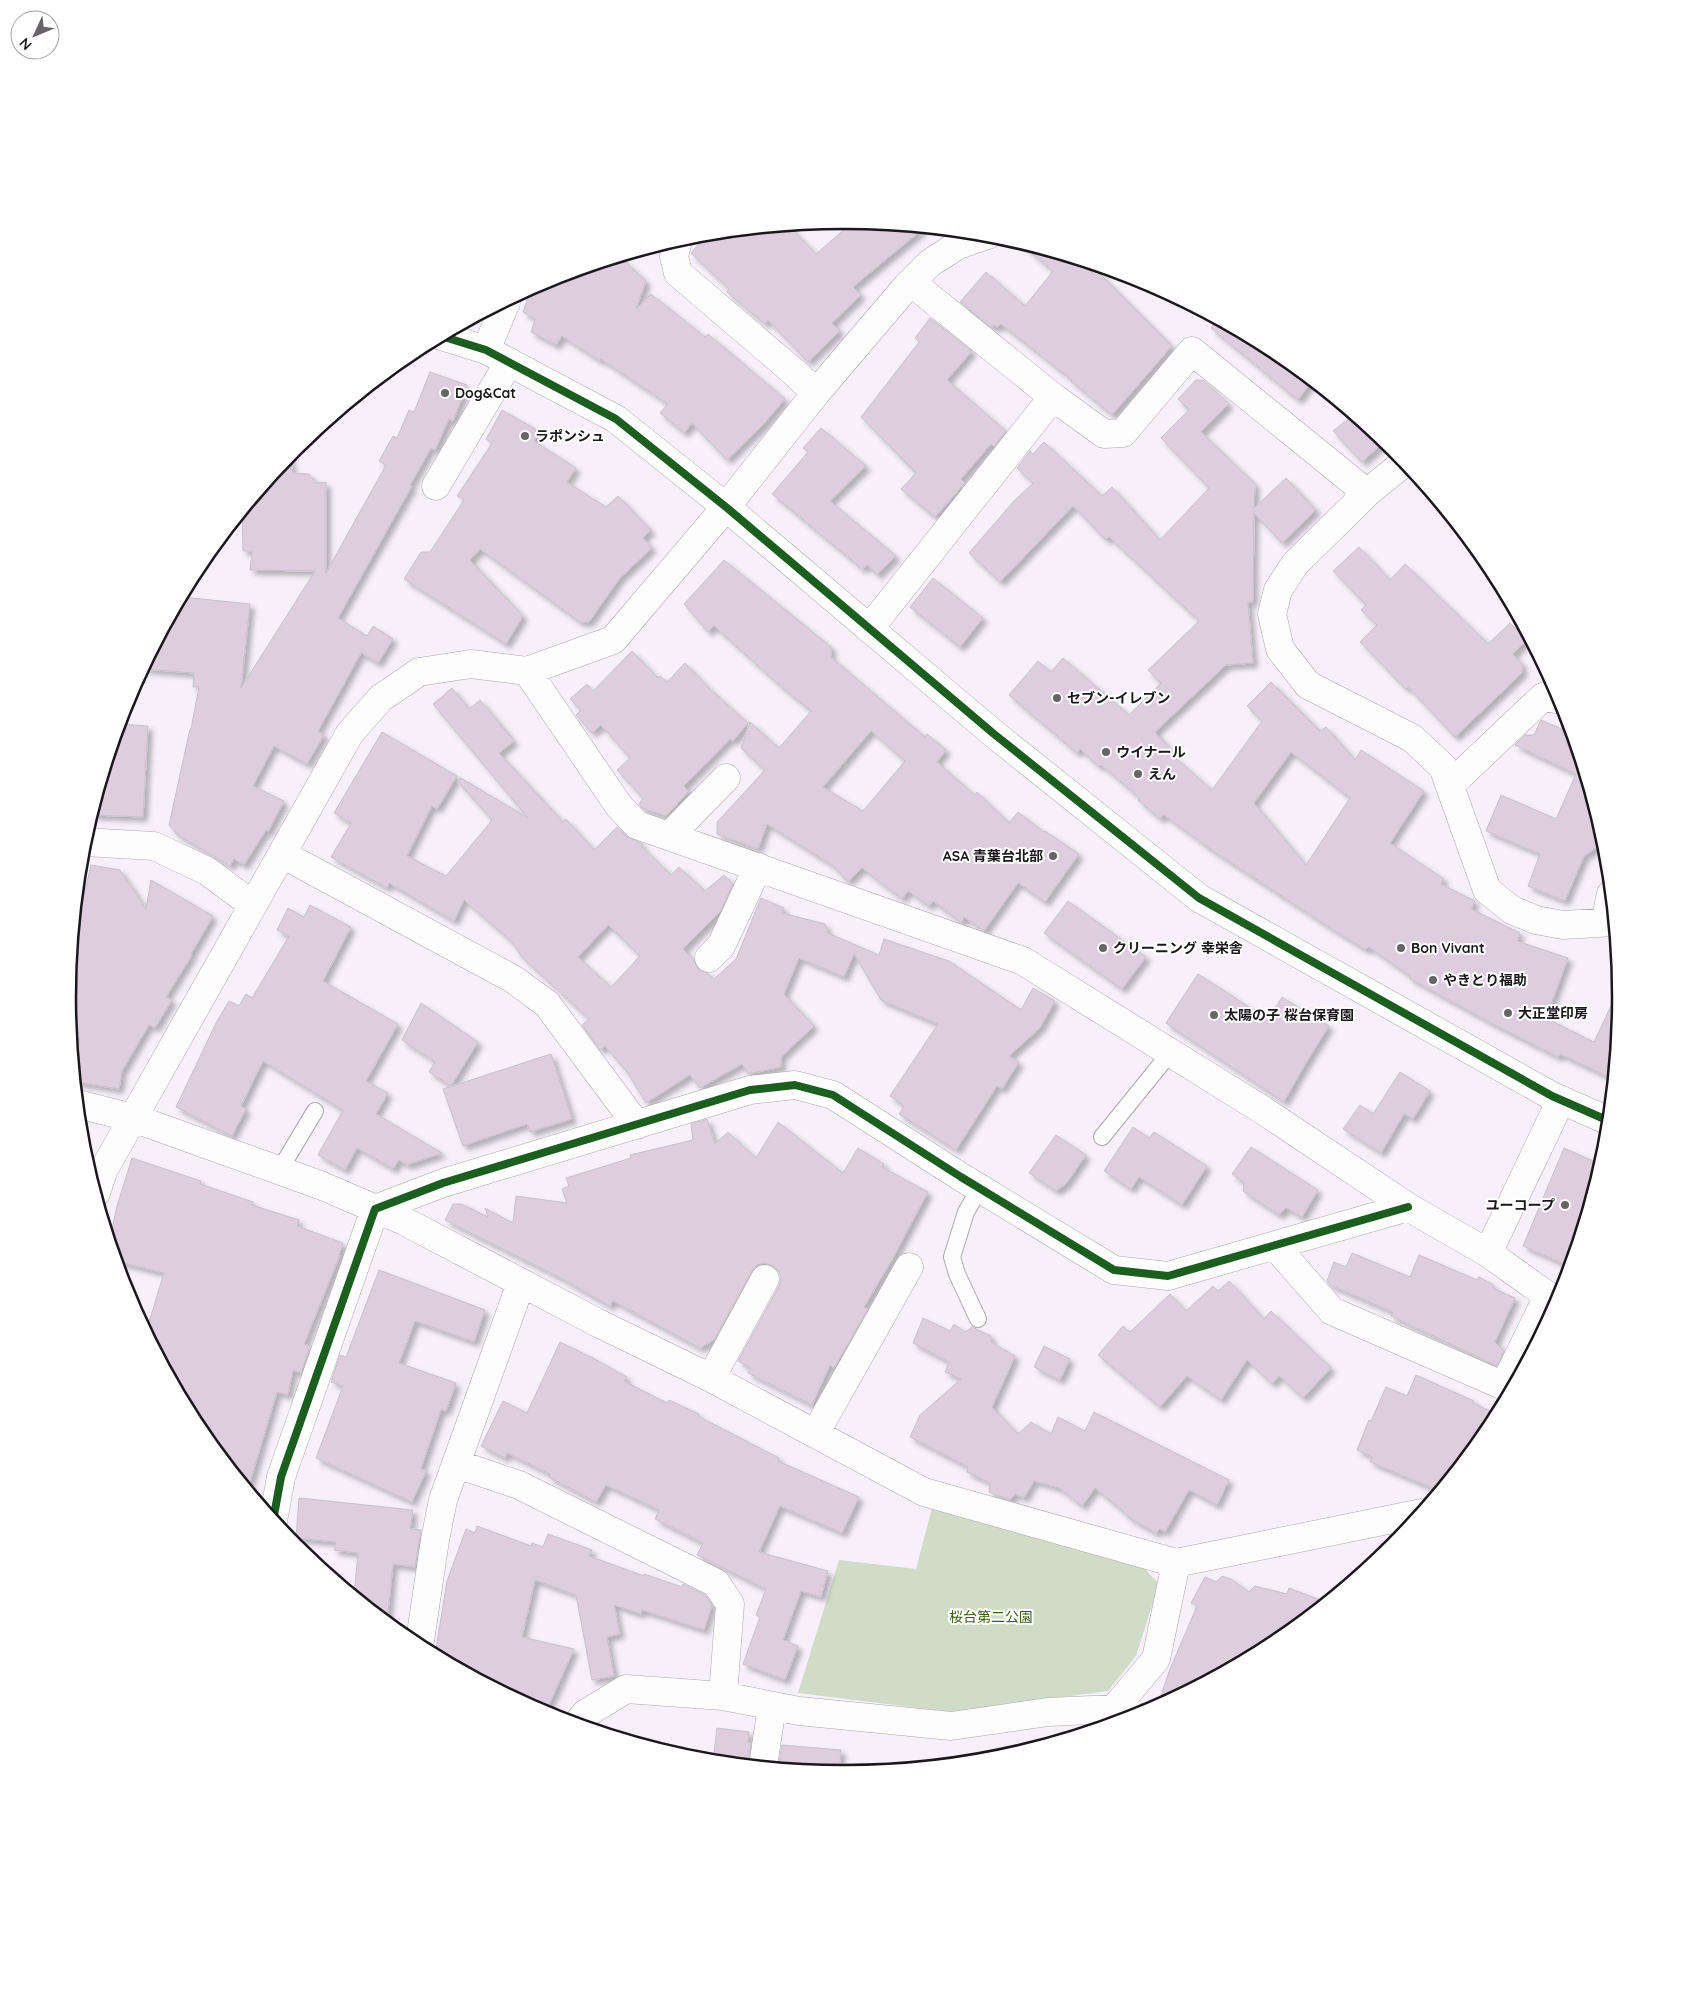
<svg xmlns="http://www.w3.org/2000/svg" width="1689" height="1995" font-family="Quicksand,'Noto Sans JP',sans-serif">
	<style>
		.green { fill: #d1dcc8 }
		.building { fill: #ddcdde; stroke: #c7c1c8; fill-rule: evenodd; filter: url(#shadow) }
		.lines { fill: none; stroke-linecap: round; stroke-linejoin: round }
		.service-casing { stroke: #aca7ae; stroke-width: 18 }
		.minor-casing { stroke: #aca7ae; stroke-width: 29 }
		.tertiary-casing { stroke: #aca7ae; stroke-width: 29 }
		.service { stroke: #fefdfe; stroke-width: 16 }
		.minor { stroke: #fefdfe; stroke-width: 28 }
		.tertiary { stroke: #fefdfe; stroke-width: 28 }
		.cycleway-casing { stroke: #fff; stroke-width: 11 }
		.cycleway { stroke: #1b5e20; stroke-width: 8 }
		.poi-dot { fill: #68636a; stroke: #fff; stroke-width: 2 }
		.labels { text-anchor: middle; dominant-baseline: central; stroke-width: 4; stroke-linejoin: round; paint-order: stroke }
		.poi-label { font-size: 14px; font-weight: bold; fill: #1b171d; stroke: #fff; text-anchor: start }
		.park-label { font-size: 14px; fill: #395e10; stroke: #fff }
		.rim { fill: none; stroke: #1b171d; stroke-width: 2.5 }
	</style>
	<defs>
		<filter id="shadow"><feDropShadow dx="4.5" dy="4.5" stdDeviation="2.5" flood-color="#0004"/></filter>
	</defs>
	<rect width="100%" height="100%" fill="#f7f0fa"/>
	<path class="green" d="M 932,1508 L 1144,1568 L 1159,1584 L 1136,1656 L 1108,1691 L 951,1712 L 798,1693 L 839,1560 L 916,1569 Z"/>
	<path class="building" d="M 854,221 L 924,228 L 853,287 L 861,295 L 832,323 L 840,331 L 808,362 L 768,320 L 765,324 L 727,292 L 729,289 L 691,253 L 707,234 L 789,226 L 816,254 Z
		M 1020,243 L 1078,260 L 1096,276 L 1099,273 L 1172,346 L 1112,415 L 1071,381 L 1072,380 L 1001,324 L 997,328 L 994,325 L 992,328 L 960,302 L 986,272 L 1025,306 L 1053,271 Z
		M 620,257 L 646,281 L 636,309 L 651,294 L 705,337 L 708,334 L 785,399 L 763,425 L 727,460 L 692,423 L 684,433 L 660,413 L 668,404 L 601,359 L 600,361 L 562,336 L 556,345 L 531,332 L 535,319 L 523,312 L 531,288 L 547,280 Z
		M 930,318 L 972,351 L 947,380 L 1006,431 L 994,447 L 991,444 L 961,479 L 965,483 L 935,517 L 901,489 L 916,473 L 861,417 L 919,342 L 915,338 Z
		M 1217,320 L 1276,352 L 1312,381 L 1298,400 L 1211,328 Z
		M 430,372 L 467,385 L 453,421 L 449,419 L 435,450 L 431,448 L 410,485 L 412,486 L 338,618 L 367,636 L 373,626 L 393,639 L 378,663 L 361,653 L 318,731 L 324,735 L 307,764 L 274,746 L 253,786 L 284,801 L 268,832 L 266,830 L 244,865 L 234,859 L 230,866 L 178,835 L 169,825 L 190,729 L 191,729 L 199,687 L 193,687 L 194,673 L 144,669 L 182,597 L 250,604 L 241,688 L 315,571 L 250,570 L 252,551 L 243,551 L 242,512 L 289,455 L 293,473 L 309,474 L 316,483 L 326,482 L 326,573 L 386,465 L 379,461 L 393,436 L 397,438 L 409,410 L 414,412 Z
		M 1196,380 L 1203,380 L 1229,404 L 1201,432 L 1255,484 L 1254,508 L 1286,478 L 1316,510 L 1282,543 L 1254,513 L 1253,602 L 1248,602 L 1253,663 L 1226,665 L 1155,732 L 1171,749 L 1169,752 L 1212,790 L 1262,721 L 1247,706 L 1271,682 L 1320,731 L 1326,727 L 1355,760 L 1361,750 L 1424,791 L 1390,843 L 1444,879 L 1441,884 L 1475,901 L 1471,909 L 1520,933 L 1517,941 L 1568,958 L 1546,1018 L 1594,1042 L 1617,993 L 1621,994 L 1613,1079 L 1560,1054 L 1558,1057 L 1493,1024 L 1409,978 L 1410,976 L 1369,947 L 1366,950 L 1332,929 L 1213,851 L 1164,815 L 1160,819 L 1138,800 L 1140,798 L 1101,765 L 1099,767 L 1080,749 L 1077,753 L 1009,695 L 1038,661 L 1051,672 L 1063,658 L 1129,715 L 1161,683 L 1148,670 L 1199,621 L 1109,537 L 1106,540 L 1073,506 L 1000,582 L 969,553 L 1014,501 L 1033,483 L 1017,468 L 1030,451 L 1033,454 L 1044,442 L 1102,496 L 1112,487 L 1160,540 L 1209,488 L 1161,438 L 1189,410 L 1178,399 ZM 1291,752 L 1350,798 L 1306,865 L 1254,803 Z
		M 502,410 L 539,431 L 534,441 L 576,468 L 567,482 L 606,507 L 618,496 L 651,530 L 643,538 L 652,548 L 620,578 L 589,622 L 580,622 L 480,549 L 470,560 L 523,616 L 506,644 L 404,579 L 421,552 L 430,552 L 464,500 L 457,496 L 492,443 L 486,439 Z
		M 1349,418 L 1357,418 L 1380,436 L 1380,446 L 1362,462 L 1333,431 Z
		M 821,428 L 866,466 L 830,501 L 896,556 L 877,575 L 868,565 L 862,569 L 772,494 L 808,452 L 803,448 Z
		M 1359,547 L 1390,580 L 1405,564 L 1488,644 L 1510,623 L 1527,640 L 1513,654 L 1522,664 L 1522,673 L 1455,737 L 1408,687 L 1406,689 L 1360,642 L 1377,625 L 1361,610 L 1366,605 L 1333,571 Z
		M 724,560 L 831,647 L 831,657 L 925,737 L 927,734 L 946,750 L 937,762 L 975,795 L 977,792 L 1009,823 L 1018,812 L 1044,832 L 1045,831 L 1079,854 L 1045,902 L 1018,883 L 984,931 L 964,917 L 962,923 L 933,901 L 929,906 L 908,891 L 902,899 L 862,868 L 848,882 L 832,865 L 767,824 L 758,849 L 717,834 L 717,822 L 765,770 L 741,748 L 750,722 L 779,748 L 811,711 L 777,683 L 714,626 L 708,632 L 684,604 ZM 871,731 L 905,761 L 863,811 L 823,787 Z
		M 933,578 L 983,618 L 960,647 L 910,607 Z
		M 632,651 L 658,678 L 660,676 L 667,682 L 685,663 L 710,689 L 748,723 L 733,741 L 730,739 L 684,786 L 689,791 L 666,816 L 642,808 L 639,804 L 643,798 L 617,770 L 630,758 L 601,725 L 592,733 L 576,715 L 581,710 L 570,699 L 587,684 L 593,691 Z
		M 452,688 L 469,709 L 480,700 L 514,741 L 499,753 L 563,822 L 566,819 L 594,850 L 617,827 L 626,836 L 643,844 L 641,846 L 671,875 L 679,867 L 705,891 L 724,875 L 733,884 L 720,912 L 683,949 L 694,960 L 698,969 L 707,973 L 714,979 L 736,959 L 761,898 L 784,908 L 782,913 L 825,924 L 828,933 L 879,955 L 884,939 L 949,961 L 1021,1010 L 1033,988 L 1055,1001 L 1040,1028 L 1009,1056 L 1019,1062 L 1002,1089 L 997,1086 L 956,1150 L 899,1114 L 904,1106 L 890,1096 L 938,1024 L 881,1000 L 854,954 L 844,977 L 799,958 L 784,994 L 814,1026 L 781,1057 L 781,1067 L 748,1074 L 742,1064 L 700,1088 L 690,1075 L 646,1103 L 627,1072 L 605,1046 L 600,1050 L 582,1025 L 589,1019 L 521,956 L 512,942 L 464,900 L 454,921 L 389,883 L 387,888 L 331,857 L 351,823 L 334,813 L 382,732 L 457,776 L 437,809 L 432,806 L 407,856 L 446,876 L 492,820 L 458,782 L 461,778 L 528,818 L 433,704 ZM 608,925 L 640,956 L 611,987 L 578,957 Z
		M 1541,720 L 1573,734 L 1605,842 L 1584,856 L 1565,901 L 1528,886 L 1540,854 L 1486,831 L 1501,795 L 1556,819 L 1576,774 L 1515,745 L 1525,735 L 1534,735 Z
		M 119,724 L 148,726 L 143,817 L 92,815 Z
		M 91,865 L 120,870 L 146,909 L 151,880 L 213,916 L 191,954 L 192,955 L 166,997 L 172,1000 L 155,1028 L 149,1025 L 122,1071 L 119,1089 L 76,1082 L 75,1069 L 80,1039 L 71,1035 L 68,997 L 75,925 L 80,912 Z
		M 1068,901 L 1146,957 L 1122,989 L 1044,933 Z
		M 310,905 L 351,927 L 323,981 L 398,1024 L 366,1081 L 388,1093 L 376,1114 L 442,1153 L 407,1165 L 399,1160 L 393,1169 L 357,1148 L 345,1170 L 318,1155 L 343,1110 L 263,1061 L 241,1106 L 246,1109 L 232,1136 L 176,1107 L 217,1021 L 229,1001 L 239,1006 L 246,994 L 252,998 L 289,936 L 277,930 L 288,908 L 304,917 Z
		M 1198,974 L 1268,1019 L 1282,997 L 1329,1026 L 1303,1068 L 1284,1102 L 1166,1023 Z
		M 421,1003 L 478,1042 L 451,1086 L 429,1072 L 435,1062 L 402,1040 Z
		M 551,1054 L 572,1119 L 530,1132 L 527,1124 L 463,1146 L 443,1089 Z
		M 1400,1072 L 1430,1091 L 1413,1119 L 1404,1114 L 1381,1153 L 1343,1129 L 1360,1105 L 1373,1114 Z
		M 707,1119 L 715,1144 L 728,1132 L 756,1158 L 778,1122 L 843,1173 L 858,1148 L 884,1164 L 882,1167 L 928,1192 L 893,1258 L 864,1307 L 868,1309 L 834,1368 L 830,1365 L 812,1405 L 748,1373 L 751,1368 L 738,1361 L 779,1286 L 781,1278 L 779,1271 L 772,1265 L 764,1263 L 757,1265 L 752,1271 L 714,1340 L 700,1348 L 613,1301 L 610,1306 L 561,1278 L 445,1220 L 453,1204 L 462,1204 L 488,1217 L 485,1208 L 513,1223 L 516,1196 L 567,1203 L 562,1189 L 569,1186 L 566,1178 L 631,1158 L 630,1155 L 693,1140 L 691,1124 Z
		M 1133,1127 L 1149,1138 L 1154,1132 L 1207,1166 L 1182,1205 L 1139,1177 L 1131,1189 L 1104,1171 Z
		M 1056,1135 L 1086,1155 L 1066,1184 L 1056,1191 L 1029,1173 Z
		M 1251,1147 L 1318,1190 L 1302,1217 L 1286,1208 L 1279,1215 L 1243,1191 L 1244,1183 L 1232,1174 Z
		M 1564,1148 L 1602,1165 L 1571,1267 L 1523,1246 Z
		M 132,1158 L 201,1181 L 200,1184 L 253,1202 L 252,1205 L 299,1220 L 297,1226 L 343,1243 L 339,1255 L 340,1255 L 304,1344 L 310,1346 L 301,1373 L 293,1370 L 288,1395 L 277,1392 L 248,1489 L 198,1429 L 146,1332 L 164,1273 L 116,1261 L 110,1238 L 117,1206 Z
		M 1352,1253 L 1410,1277 L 1419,1255 L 1477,1280 L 1479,1277 L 1492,1284 L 1495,1289 L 1515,1298 L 1495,1342 L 1504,1351 L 1497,1366 L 1391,1316 L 1393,1312 L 1330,1285 L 1327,1281 L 1334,1262 L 1346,1267 Z
		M 379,1270 L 485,1310 L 474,1342 L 415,1321 L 399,1363 L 456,1383 L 446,1411 L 441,1410 L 421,1468 L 426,1471 L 412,1502 L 316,1458 L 343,1386 L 331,1382 L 340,1355 L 346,1357 Z
		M 1229,1281 L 1264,1319 L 1271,1311 L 1331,1368 L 1303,1398 L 1279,1376 L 1272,1384 L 1247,1360 L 1221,1400 L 1187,1376 L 1160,1407 L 1098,1355 L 1123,1326 L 1130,1332 L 1170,1294 L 1186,1311 L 1213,1286 L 1218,1291 Z
		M 923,1318 L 950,1331 L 954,1324 L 965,1332 L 972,1327 L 991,1336 L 991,1342 L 1015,1356 L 992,1407 L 1018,1434 L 1031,1422 L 1051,1434 L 1058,1417 L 1085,1431 L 1094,1412 L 1229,1480 L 1217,1505 L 1189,1490 L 1165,1532 L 1160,1529 L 1156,1533 L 1129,1518 L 1127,1515 L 1095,1488 L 1082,1506 L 1059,1488 L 1034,1481 L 1024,1498 L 1015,1494 L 1010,1500 L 989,1492 L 990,1483 L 967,1472 L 968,1467 L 910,1437 L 920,1415 L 961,1379 L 945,1372 L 949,1362 L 913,1343 Z
		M 560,1342 L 593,1358 L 627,1377 L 624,1381 L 667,1403 L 669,1400 L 699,1414 L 698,1416 L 779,1458 L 778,1461 L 859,1497 L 842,1533 L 780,1506 L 759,1552 L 828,1571 L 821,1597 L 801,1591 L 783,1640 L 798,1646 L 785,1680 L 743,1664 L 760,1617 L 756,1615 L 766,1589 L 697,1555 L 703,1543 L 655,1519 L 659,1510 L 606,1485 L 596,1502 L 549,1477 L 550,1474 L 507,1453 L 505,1458 L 481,1446 L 503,1401 L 527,1413 Z
		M 1044,1346 L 1070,1359 L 1060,1380 L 1034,1367 Z
		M 1416,1375 L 1474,1401 L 1473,1403 L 1490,1411 L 1471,1453 L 1440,1491 L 1370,1462 L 1372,1457 L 1357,1450 L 1369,1420 L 1371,1421 L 1386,1387 L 1407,1396 Z
		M 299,1498 L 413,1510 L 410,1529 L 421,1530 L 415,1567 L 393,1564 L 387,1622 L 354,1595 L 358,1553 L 334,1550 L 336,1542 L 296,1538 Z
		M 477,1526 L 531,1546 L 532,1543 L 543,1547 L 548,1534 L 592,1550 L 589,1556 L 644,1576 L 644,1574 L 682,1587 L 683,1584 L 705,1595 L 712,1605 L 704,1630 L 642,1610 L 641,1614 L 614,1605 L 620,1634 L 607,1637 L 614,1676 L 592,1680 L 576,1595 L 535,1580 L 522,1637 L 574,1649 L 545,1714 L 435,1655 L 447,1581 L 466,1529 L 475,1533 Z
		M 1222,1576 L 1231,1579 L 1249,1592 L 1255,1586 L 1287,1594 L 1289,1588 L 1326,1602 L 1276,1644 L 1157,1707 L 1170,1669 L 1197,1606 L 1191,1603 L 1205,1577 L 1216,1582 Z
		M 717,1728 L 749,1732 L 748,1742 L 751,1743 L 748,1765 L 713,1762 Z
		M 782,1745 L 841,1750 L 839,1774 L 778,1768 Z"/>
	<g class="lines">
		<g class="service-casing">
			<path id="service" d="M 1102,1137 L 1170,1053
				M 279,1171 L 315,1111
				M 978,1319 L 957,1274 L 952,1257 L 966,1212 L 980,1188"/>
		</g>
		<g class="minor-casing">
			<path id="minor" d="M 678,240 L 674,256 L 678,273 L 795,373 L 816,393
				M 1053,397 L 1104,434 L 1123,433 L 1192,351 L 1367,493
				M 1405,462 L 1367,493 L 1295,564 L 1278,590 L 1272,614 L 1280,649 L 1308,685 L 1412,738 L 1443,767 L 1487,890 L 1512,910 L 1536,920 L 1563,925 L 1614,922
				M 436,486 L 509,362
				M 869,629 L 1053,397 L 912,283
				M 527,671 L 619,806 L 637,825 L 1023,961 L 1261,1109 L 1408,1207 L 1488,1253 L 1558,1303
				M 1450,785 L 1543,697 L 1562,700
				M 669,836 L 726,778
				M 84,842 L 154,846 L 207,871 L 253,905
				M 282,854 L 513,979 L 547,1004 L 637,1125
				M 1605,922 L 1611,894
				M 709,958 L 721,946 L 758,867
				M 78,1104 L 133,1118 L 320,1185 L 404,1221 L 598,1323 L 711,1378 L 924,1492 L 1176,1563 L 1156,1659 L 1114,1709
				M 96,1193 L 103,1171 L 350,733 L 381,698 L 419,672 L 471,664 L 527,671 L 613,640 L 726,507
				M 1275,1246 L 1332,1311 L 1504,1386 L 1548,1296
				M 1488,1253 L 1561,1100
				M 711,1378 L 765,1279
				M 815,1434 L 909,1267
				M 457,1464 L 519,1485 L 716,1583 L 730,1604 L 723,1696
				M 273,1521 L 281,1477 L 375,1209 L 443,1183 L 750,1090 L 795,1085 L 833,1095 L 961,1177 L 1114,1270 L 1168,1276 L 1408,1207
				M 1176,1563 L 1422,1513
				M 419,1647 L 435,1540 L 443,1500 L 521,1283
				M 577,1724 L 585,1714 L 626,1689 L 723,1696 L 799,1711 L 951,1726 L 1048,1712 L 1114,1709 L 1137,1717
				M 763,1766 L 772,1706"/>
		</g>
		<g class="tertiary-casing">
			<path id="tertiary" d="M 441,336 L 486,350 L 616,419 L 726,507 L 994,734 L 1199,898 L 1552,1096 L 1609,1121
				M 486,350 L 506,302
				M 726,507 L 816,393 L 907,286 L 930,263 L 958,245 L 988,235"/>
		</g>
		<use href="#service" class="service"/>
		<use href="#minor" class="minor"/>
		<use href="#tertiary" class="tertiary"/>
		<g class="cycleway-casing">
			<path id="cycleway" d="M 441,336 L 486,350 L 616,419 L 726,507 L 994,734 L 1199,898 L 1552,1096 L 1609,1121
				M 273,1521 L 281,1477 L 375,1209 L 443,1183 L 750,1090 L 795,1085 L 833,1095 L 961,1177 L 1114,1270 L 1168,1276 L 1408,1207"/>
		</g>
		<use href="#cycleway" class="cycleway"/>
	</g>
	<g class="poi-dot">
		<circle cx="445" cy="393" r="5"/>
		<circle cx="525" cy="436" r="5"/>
		<circle cx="1057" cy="698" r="5"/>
		<circle cx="1106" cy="752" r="5"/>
		<circle cx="1138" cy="774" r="5"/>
		<circle cx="1053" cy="856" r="5"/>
		<circle cx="1103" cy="948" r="5"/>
		<circle cx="1401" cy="948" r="5"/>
		<circle cx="1433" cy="980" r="5"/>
		<circle cx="1508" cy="1013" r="5"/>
		<circle cx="1214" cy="1015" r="5"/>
		<circle cx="1565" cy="1205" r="5"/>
	</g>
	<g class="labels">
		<g class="poi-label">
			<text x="455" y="393">Dog&amp;Cat</text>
			<text x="535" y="436">ラポンシュ</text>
			<text x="1067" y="698">セブン-イレブン</text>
			<text x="1116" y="752">ウイナール</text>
			<text x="1148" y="774">えん</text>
			<text x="1043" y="856" text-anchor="end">ASA 青葉台北部</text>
			<text x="1113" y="948">クリーニング 幸栄舎</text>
			<text x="1411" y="948">Bon Vivant</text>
			<text x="1443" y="980">やきとり福助</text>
			<text x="1518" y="1013">大正堂印房</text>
			<text x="1224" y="1015">太陽の子 桜台保育園</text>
			<text x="1555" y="1205" text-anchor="end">ユーコープ</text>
		</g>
		<g class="park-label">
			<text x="991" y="1617">桜台第二公園</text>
		</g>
	</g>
	<path d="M0 0H1689V1995H0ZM76 997a768 768 0 1 1 1536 0a768 768 0 1 1-1536 0Z" fill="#fff" fill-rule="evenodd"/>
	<path class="rim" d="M76 997a768 768 0 1 1 1536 0a768 768 0 1 1-1536 0Z"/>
	<g transform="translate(35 35) rotate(226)"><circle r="24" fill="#ffffff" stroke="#a4a2a5"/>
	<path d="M0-4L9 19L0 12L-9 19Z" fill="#68636a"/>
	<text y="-8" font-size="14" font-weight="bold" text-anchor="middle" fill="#1b171d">N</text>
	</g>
</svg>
